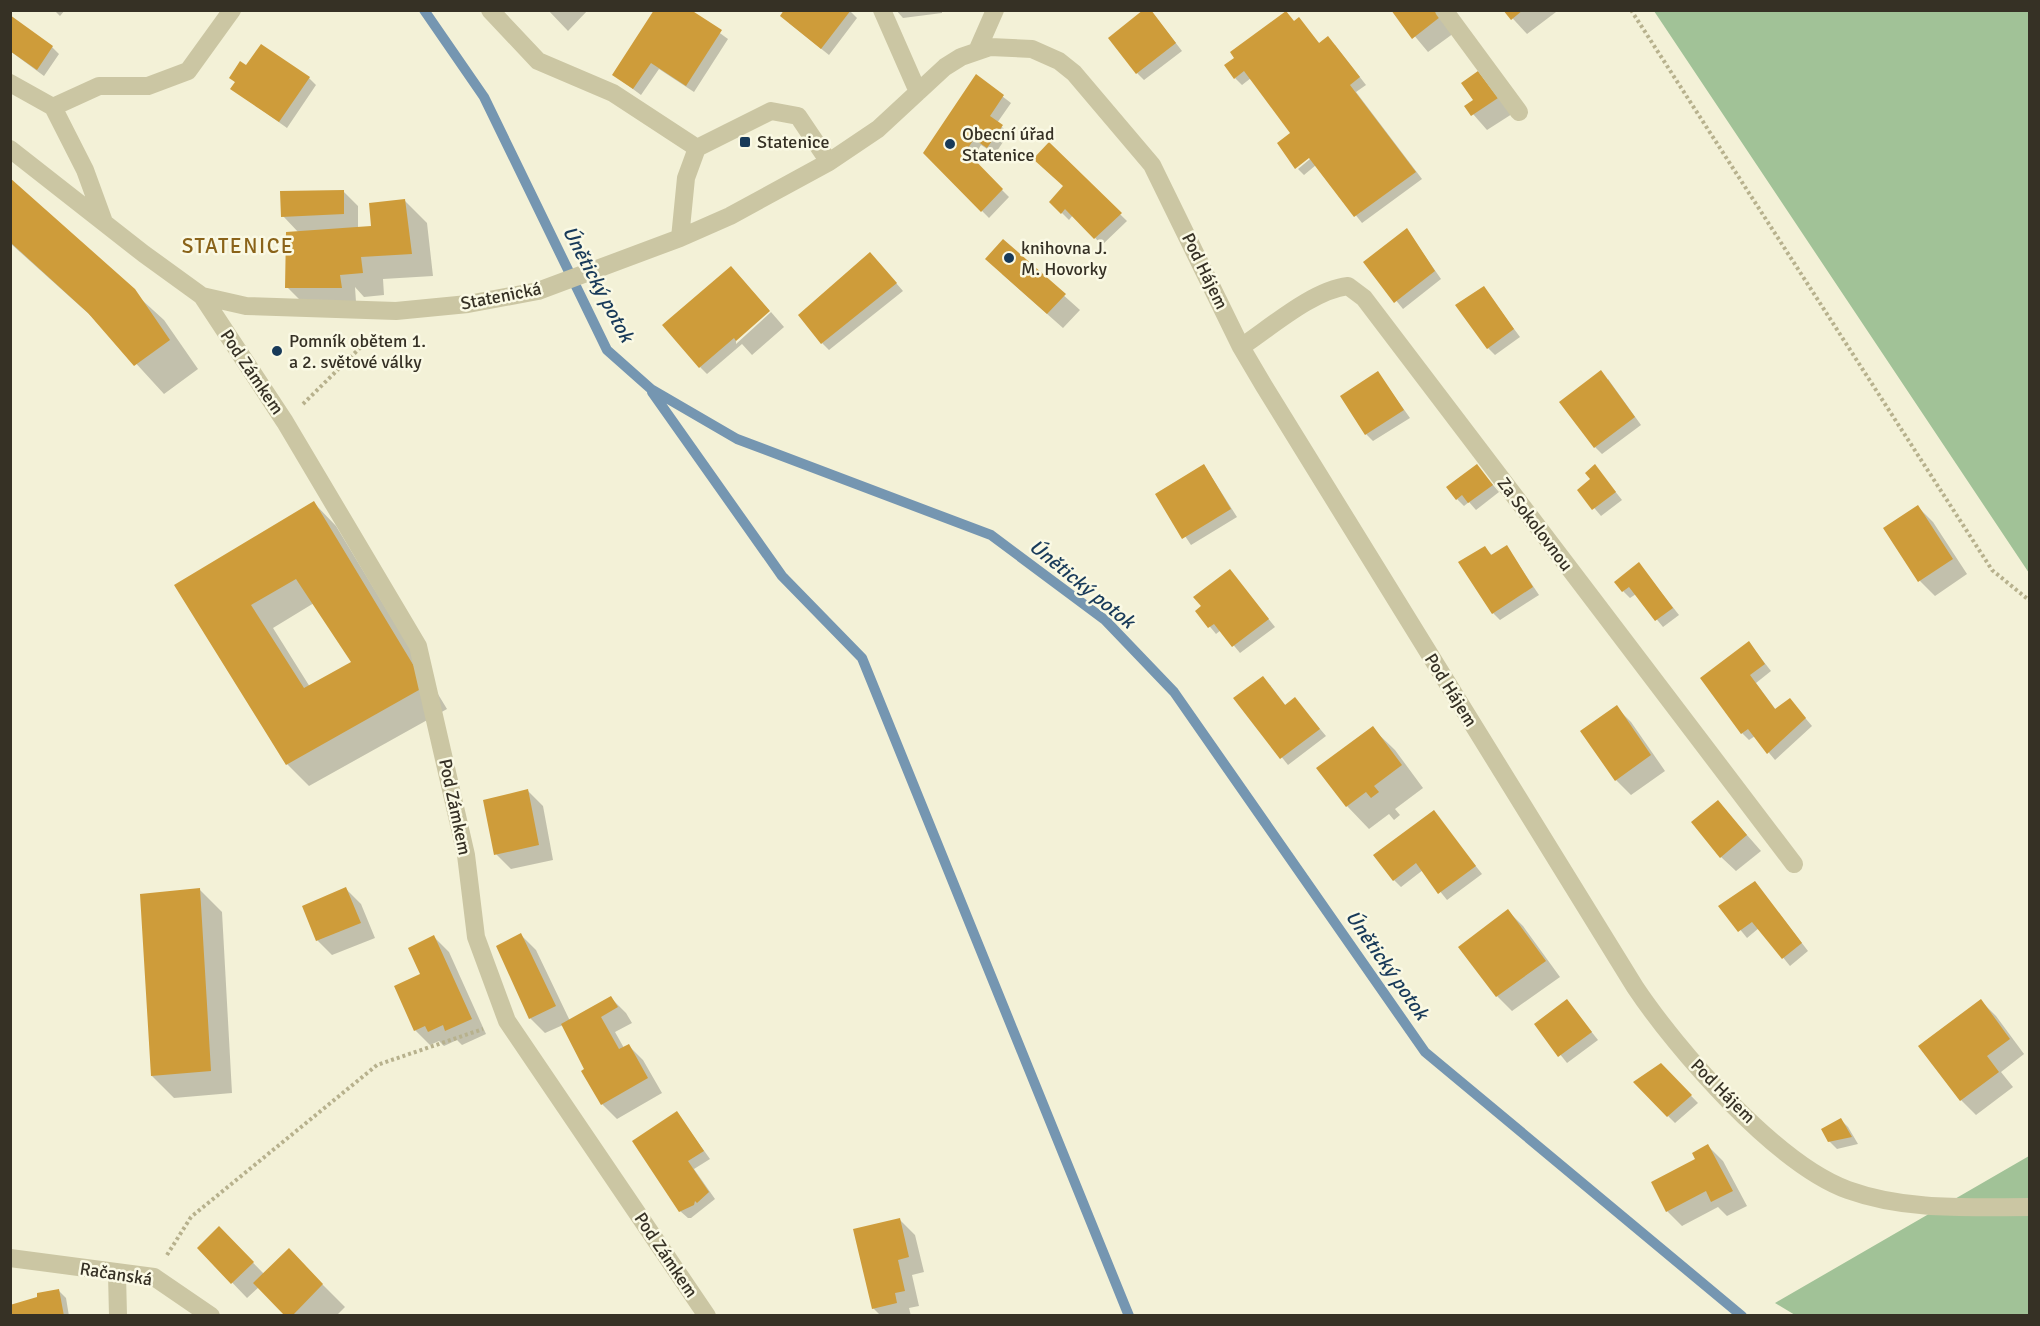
<svg xmlns="http://www.w3.org/2000/svg" width="2040" height="1326" font-family="Signika,sans-serif">
	<style>
		.green { fill: #a1c297 }
		.shadow { fill: #0003; fill-rule: evenodd }
		.lines { fill: none; stroke-linecap: round; stroke-linejoin: round }
		.stream { stroke: #7596b1; stroke-width: 10 }
		.building { fill: #ce9c3a; fill-rule: evenodd }
		.path { stroke: #b7b18d; stroke-width: 4; stroke-dasharray: 3 3; stroke-linecap: butt }
		.minor { stroke: #cbc6a3; stroke-width: 18 }
		.poi-dot { fill: #183a59; stroke: #faf9e4; stroke-width: 2 }
		.labels { text-anchor: middle; dominant-baseline: central; stroke-width: 5; stroke-linejoin: round; paint-order: stroke }
		.poi-label { font-size: 18px; fill: #363125; stroke: #faf9e4; text-anchor: start }
		.street-label { font-size: 18px; fill: #363125; stroke: #faf9e4 }
		.water-label { font-size: 20px; font-style: italic; fill: #183a59; stroke: #faf9e4 }
		.quarter-label { font-size: 21px; letter-spacing: 1.5px; fill: #8a6319; stroke: #faf9e4 }
	</style>
	<rect width="100%" height="100%" fill="#f3f1d7"/>
	<path class="green" d="M 1654,11 L 2029,11 L 2029,573 Z
		M 2029,1156 L 2029,1315 L 1795,1315 L 1775,1303 Z"/>
	<path class="shadow" d="M 54,10 L 65,10 L 60,16 Z
		M 548,10 L 588,10 L 568,31 Z
		M 688,10 L 728,39 L 694,92 L 659,69 L 641,95 L 614,75 Z
		M 849,10 L 857,18 L 829,55 L 789,23 Z
		M 942,10 L 942,13 L 903,18 L 896,10 Z
		M 1393,10 L 1436,10 L 1454,33 L 1428,52 Z
		M 1505,10 L 1555,10 L 1556,12 L 1527,34 Z
		M 1155,16 L 1182,51 L 1144,80 L 1137,73 Z
		M 1295,22 L 1320,44 L 1335,45 L 1366,85 L 1356,92 L 1422,179 L 1362,223 L 1316,165 L 1304,175 L 1298,169 L 1316,154 L 1292,133 L 1251,78 L 1242,85 L 1235,78 Z
		M 52,47 L 59,54 L 44,76 L 10,51 Z
		M 246,67 L 309,78 L 316,85 L 287,128 L 232,89 L 236,83 L 231,78 Z
		M 1478,73 L 1512,114 L 1487,130 L 1466,106 L 1475,101 Z
		M 976,76 L 1011,103 L 997,123 L 1009,133 L 995,154 L 981,145 L 972,160 L 1009,197 L 989,218 L 925,153 Z
		M 1049,145 L 1127,221 L 1102,245 L 1073,215 L 1069,220 L 1051,202 L 1065,186 Z
		M 10,180 L 164,320 L 198,369 L 164,394 L 100,324 L 10,243 Z
		M 343,191 L 358,206 L 358,228 L 372,227 L 404,200 L 427,223 L 433,276 L 383,279 L 384,295 L 364,297 L 355,287 L 356,302 L 302,302 L 287,287 L 299,233 L 283,216 Z
		M 1407,230 L 1441,279 L 1403,309 L 1365,262 Z
		M 1003,241 L 1080,310 L 1063,328 L 1002,274 Z
		M 877,261 L 903,291 L 829,350 L 822,343 Z
		M 731,268 L 769,310 L 736,340 L 736,344 L 771,312 L 784,327 L 752,355 L 742,344 L 707,374 L 700,367 Z
		M 1484,288 L 1520,337 L 1495,355 L 1488,348 Z
		M 1378,373 L 1410,418 L 1373,441 L 1366,434 Z
		M 1608,379 L 1641,425 L 1602,454 L 1595,447 Z
		M 1204,465 L 1237,517 L 1191,545 L 1157,494 Z
		M 1477,466 L 1499,492 L 1476,510 L 1469,502 L 1464,506 L 1457,499 Z
		M 1595,466 L 1622,500 L 1601,516 L 1579,490 L 1592,480 Z
		M 314,503 L 336,526 L 447,709 L 309,786 L 287,764 L 176,585 ZM 314,603 L 353,662 L 310,687 L 273,628 Z
		M 1918,507 L 1933,522 L 1967,574 L 1935,596 L 1920,581 L 1886,529 Z
		M 1484,547 L 1493,556 L 1507,547 L 1539,595 L 1500,620 L 1493,613 Z
		M 1639,564 L 1679,615 L 1663,627 L 1636,594 L 1630,598 L 1623,591 Z
		M 1230,571 L 1275,627 L 1240,653 L 1221,630 L 1216,634 L 1197,611 Z
		M 1749,643 L 1771,671 L 1756,683 L 1776,710 L 1790,700 L 1812,726 L 1775,760 L 1755,736 L 1749,740 L 1742,733 Z
		M 1270,685 L 1286,706 L 1295,699 L 1326,736 L 1288,765 L 1235,699 Z
		M 1616,707 L 1631,722 L 1665,771 L 1631,795 L 1616,780 Z
		M 1372,728 L 1395,750 L 1423,788 L 1395,809 L 1400,815 L 1394,820 L 1389,814 L 1369,829 L 1347,806 Z
		M 528,791 L 543,806 L 553,860 L 511,869 L 496,854 Z
		M 1718,802 L 1761,851 L 1736,871 L 1721,857 Z
		M 1433,812 L 1482,874 L 1447,900 L 1423,870 L 1401,887 L 1394,880 Z
		M 346,889 L 361,904 L 375,938 L 332,955 L 317,940 Z
		M 200,890 L 222,912 L 232,1093 L 174,1098 L 152,1076 Z
		M 1761,890 L 1808,951 L 1790,966 L 1759,928 L 1747,938 L 1721,906 Z
		M 1508,911 L 1523,926 L 1560,977 L 1512,1011 L 1497,996 Z
		M 521,935 L 536,950 L 570,1021 L 611,998 L 626,1013 L 632,1023 L 615,1032 L 624,1048 L 628,1045 L 643,1060 L 662,1093 L 617,1119 L 602,1104 L 563,1025 L 545,1033 L 530,1018 Z
		M 434,937 L 449,952 L 486,1034 L 462,1045 L 457,1040 L 444,1046 L 439,1041 L 430,1045 L 415,1030 L 422,975 Z
		M 1567,1001 L 1598,1040 L 1567,1063 L 1536,1024 Z
		M 1981,1001 L 1996,1016 L 2024,1054 L 2001,1072 L 2013,1087 L 1976,1115 L 1961,1100 Z
		M 1661,1065 L 1698,1103 L 1675,1123 L 1635,1083 Z
		M 677,1113 L 710,1159 L 694,1169 L 715,1199 L 691,1218 L 688,1218 L 680,1211 Z
		M 1841,1120 L 1848,1127 L 1858,1144 L 1837,1149 L 1829,1141 Z
		M 1708,1146 L 1723,1161 L 1747,1206 L 1727,1216 L 1718,1207 L 1682,1226 L 1667,1211 Z
		M 900,1220 L 915,1235 L 924,1272 L 912,1275 L 919,1306 L 909,1308 L 911,1316 L 881,1316 L 873,1308 Z
		M 219,1228 L 264,1274 L 311,1273 L 345,1307 L 336,1316 L 287,1316 L 259,1287 L 247,1298 L 199,1248 Z
		M 58,1290 L 66,1298 L 69,1316 L 10,1316 Z"/>
	<g class="lines">
		<path class="stream" d="M 424,10 L 484,97 L 607,350 L 651,389 L 737,439 L 991,535 L 1105,620 L 1174,692 L 1425,1052 L 1742,1316
			M 652,392 L 782,576 L 862,658 L 1129,1316"/>
	</g>
	<path class="building" d="M 654,10 L 691,10 L 722,30 L 686,86 L 651,63 L 633,89 L 612,75 Z
		M 784,10 L 851,10 L 821,49 L 780,16 Z
		M 1143,10 L 1151,10 L 1176,43 L 1136,74 L 1108,38 Z
		M 1391,10 L 1434,10 L 1440,17 L 1412,39 Z
		M 1503,10 L 1523,10 L 1511,20 Z
		M 1286,11 L 1294,21 L 1299,17 L 1319,43 L 1328,36 L 1360,77 L 1350,85 L 1416,172 L 1354,217 L 1309,158 L 1295,169 L 1277,143 L 1290,133 L 1244,71 L 1234,79 L 1224,65 L 1234,58 L 1230,52 Z
		M 10,15 L 53,46 L 37,70 L 10,51 Z
		M 261,44 L 310,77 L 279,122 L 230,89 L 235,82 L 229,78 L 240,61 L 246,65 Z
		M 1478,71 L 1498,98 L 1471,116 L 1464,106 L 1473,100 L 1461,83 Z
		M 976,74 L 1004,95 L 990,116 L 1003,125 L 987,148 L 974,139 L 966,151 L 1003,189 L 981,212 L 923,153 Z
		M 1049,142 L 1122,213 L 1094,239 L 1065,209 L 1061,214 L 1049,202 L 1063,186 L 1033,159 Z
		M 10,178 L 135,289 L 170,340 L 134,366 L 88,313 L 10,242 Z
		M 344,190 L 344,214 L 281,217 L 280,191 Z
		M 405,199 L 412,254 L 361,257 L 363,273 L 340,275 L 342,288 L 285,288 L 286,232 L 371,226 L 369,203 Z
		M 1407,228 L 1435,271 L 1394,303 L 1363,262 Z
		M 1003,239 L 1066,294 L 1047,314 L 985,259 Z
		M 870,252 L 897,283 L 821,344 L 798,315 Z
		M 731,266 L 770,311 L 736,341 L 734,338 L 699,368 L 662,325 Z
		M 1484,286 L 1514,329 L 1487,349 L 1455,305 Z
		M 1601,370 L 1635,417 L 1594,448 L 1559,402 Z
		M 1378,371 L 1404,410 L 1365,435 L 1340,396 Z
		M 1204,464 L 1231,509 L 1182,539 L 1155,494 Z
		M 1477,464 L 1493,485 L 1468,503 L 1462,495 L 1456,500 L 1446,487 Z
		M 1595,464 L 1616,492 L 1592,510 L 1577,490 L 1590,479 L 1585,473 Z
		M 314,501 L 426,686 L 286,765 L 174,585 ZM 296,579 L 351,662 L 304,688 L 251,605 Z
		M 1918,505 L 1953,559 L 1918,582 L 1883,528 Z
		M 1507,545 L 1533,587 L 1492,614 L 1458,562 L 1485,546 L 1491,555 Z
		M 1639,562 L 1673,608 L 1655,621 L 1629,587 L 1622,592 L 1614,582 Z
		M 1230,569 L 1269,619 L 1232,647 L 1214,624 L 1208,628 L 1195,611 L 1201,606 L 1193,597 Z
		M 1749,641 L 1765,664 L 1750,675 L 1775,709 L 1790,698 L 1806,718 L 1767,754 L 1748,729 L 1741,734 L 1700,678 Z
		M 1263,676 L 1285,705 L 1295,697 L 1320,729 L 1280,759 L 1233,698 Z
		M 1617,705 L 1651,755 L 1615,781 L 1580,731 Z
		M 1373,726 L 1402,765 L 1374,786 L 1379,792 L 1371,798 L 1366,792 L 1346,807 L 1316,768 Z
		M 528,789 L 539,845 L 494,855 L 483,800 Z
		M 1718,800 L 1747,835 L 1720,858 L 1691,822 Z
		M 1434,810 L 1476,866 L 1438,894 L 1416,863 L 1393,881 L 1373,855 Z
		M 1755,881 L 1802,943 L 1782,959 L 1752,922 L 1738,932 L 1718,906 Z
		M 346,887 L 361,923 L 316,941 L 302,906 Z
		M 200,888 L 211,1071 L 151,1076 L 140,894 Z
		M 1508,909 L 1546,961 L 1496,997 L 1458,947 Z
		M 521,933 L 556,1006 L 529,1019 L 496,946 Z
		M 434,935 L 472,1019 L 445,1031 L 443,1025 L 428,1032 L 425,1026 L 414,1031 L 394,986 L 420,974 L 408,948 Z
		M 611,996 L 618,1007 L 601,1017 L 619,1049 L 629,1044 L 648,1078 L 601,1105 L 581,1071 L 584,1069 L 561,1024 Z
		M 1567,999 L 1592,1032 L 1558,1057 L 1534,1024 Z
		M 1981,999 L 2010,1039 L 1987,1056 L 1999,1072 L 1960,1101 L 1918,1046 Z
		M 1661,1063 L 1692,1095 L 1667,1117 L 1633,1082 Z
		M 677,1111 L 704,1151 L 688,1161 L 709,1192 L 697,1203 L 695,1201 L 694,1205 L 679,1212 L 632,1141 Z
		M 1841,1118 L 1852,1137 L 1828,1142 L 1821,1129 Z
		M 1708,1144 L 1733,1191 L 1711,1202 L 1706,1191 L 1666,1212 L 1651,1182 L 1695,1159 L 1692,1153 Z
		M 900,1218 L 909,1257 L 898,1260 L 905,1291 L 895,1293 L 897,1303 L 872,1309 L 853,1229 Z
		M 219,1226 L 254,1262 L 231,1284 L 197,1248 Z
		M 289,1248 L 323,1284 L 292,1316 L 285,1316 L 253,1283 Z
		M 59,1289 L 64,1316 L 10,1316 L 10,1305 L 37,1297 L 37,1293 Z"/>
	<g class="lines">
		<path class="path" d="M 1631,10 L 1992,570 L 2030,601
			M 303,404 L 370,338
			M 167,1255 L 191,1217 L 377,1065 L 483,1029"/>
		<path class="minor" d="M 490,10 L 538,61 L 613,93 L 697,148
			M 882,10 L 918,92
			M 1444,10 L 1519,112
			M 977,51 L 995,10
			M 10,83 L 53,107 L 85,170 L 104,222
			M 53,107 L 99,86 L 148,86 L 188,71 L 232,10
			M 10,149 L 144,254 L 202,296 L 246,306 L 396,311 L 468,304 L 538,291 L 680,238 L 730,216 L 829,162 L 878,129 L 945,67 L 961,57 L 990,47 L 1032,49 L 1059,61 L 1074,73 L 1152,165 L 1241,347 L 1264,386 L 1635,987 C 1677,1050 1776,1164 1848,1190 C 1906,1211 1969,1207 2030,1207
			M 680,238 L 686,178 L 697,148 L 771,111 L 798,116 L 829,162
			M 202,296 L 285,422 L 418,646 L 466,855 L 476,937 L 507,1021 L 707,1316
			M 1241,347 C 1271,327 1313,290 1348,286 L 1364,298 L 1794,864
			M 10,1258 L 154,1277 L 211,1316
			M 117,1274 L 118,1316"/>
	</g>
	<g class="poi-dot">
		<rect x="739" y="136" width="12" height="12" rx="3"/>
		<circle cx="950" cy="144" r="6"/>
		<circle cx="1009" cy="258" r="6"/>
		<circle cx="277" cy="351" r="6"/>
	</g>
	<g class="labels">
		<g class="poi-label">
			<text x="962" y="134">Obecní úřad<tspan x="962" dy="21">Statenice</tspan></text>
			<text x="757" y="142">Statenice</text>
			<text x="1021" y="248">knihovna J.<tspan x="1021" dy="21">M. Hovorky</tspan></text>
			<text x="289" y="341">Pomník obětem 1.<tspan x="289" dy="21">a 2. světové války</tspan></text>
		</g>
		<g class="street-label">
			<text transform="translate(1205 271) rotate(64)">Pod Hájem</text>
			<text transform="translate(501 296) rotate(-11)">Statenická</text>
			<text transform="translate(252 372) rotate(56)">Pod Zámkem</text>
			<text transform="translate(1535 524) rotate(53)">Za Sokolovnou</text>
			<text transform="translate(1451 690) rotate(58)">Pod Hájem</text>
			<text transform="translate(455 807) rotate(78)">Pod Zámkem</text>
			<text transform="translate(1723 1091) rotate(45)">Pod Hájem</text>
			<text transform="translate(666 1255) rotate(56)">Pod Zámkem</text>
			<text transform="translate(116 1274) rotate(9)">Račanská</text>
		</g>
		<g class="water-label">
			<text transform="translate(598 284) rotate(62)">Únětický potok</text>
			<text transform="translate(1082 584) rotate(39)">Únětický potok</text>
			<text transform="translate(1387 965) rotate(55)">Únětický potok</text>
		</g>
		<g class="quarter-label">
			<text x="238" y="246">STATENICE</text>
		</g>
	</g>
	<rect width="2040" height="1326" fill="none" stroke="#363125" stroke-width="24"/>
</svg>
